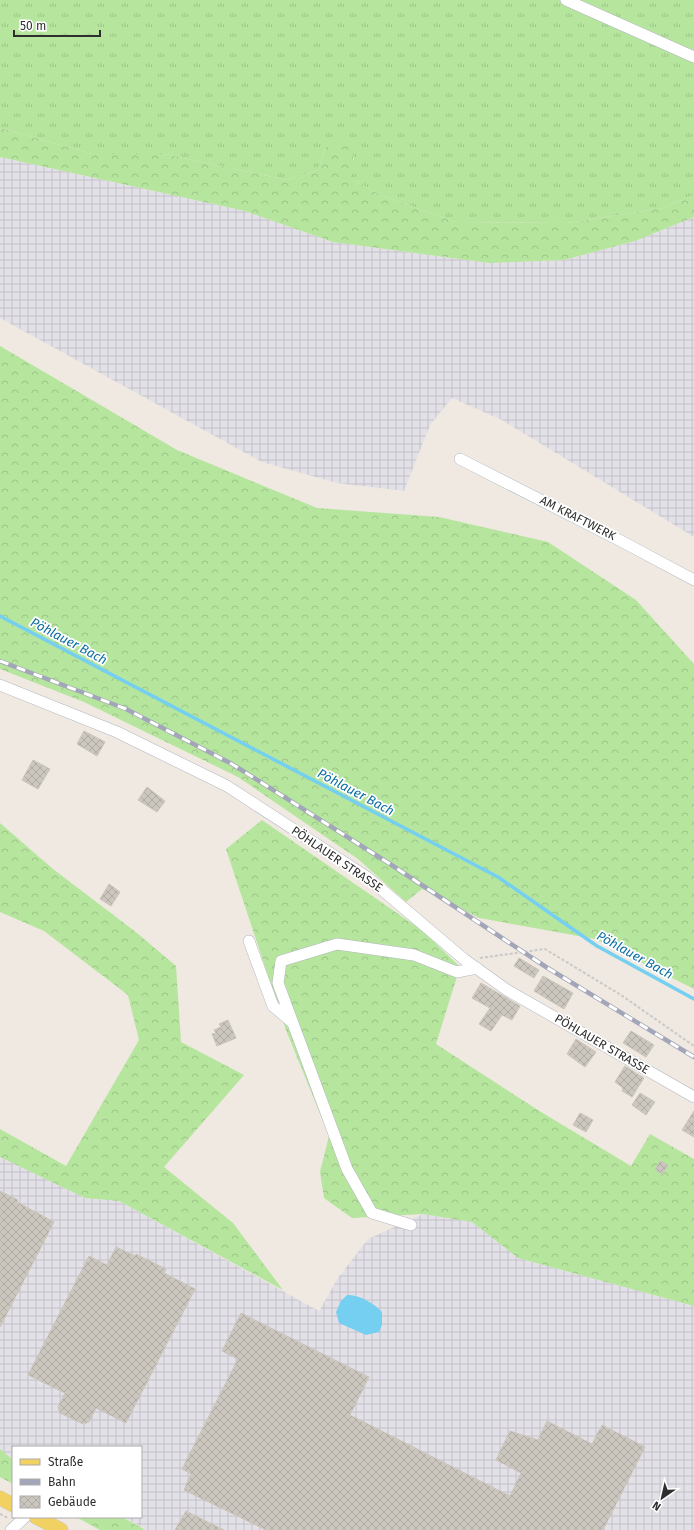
<svg xmlns="http://www.w3.org/2000/svg" width="694" height="1530" font-family="'Fira Sans',sans-serif">
	<style>
		.industrial { fill: url(#industrial-grid) }
		.grass { fill: url(#grass-tufts) }
		.forest { fill: url(#forest-crowns) }
		.water { fill: #75cff0 }
		.lines { fill: none; stroke-linecap: round; stroke-linejoin: round }
		.stream { stroke: #75cff0; stroke-width: 3.5 }
		.building { fill: url(#building-cross-hatch); stroke: #cbc5ba }
		.minor-casing { stroke: #b4b7c1; stroke-width: 12 }
		.major-casing { stroke: #c9c9c9; stroke-width: 15 }
		.path { stroke: #c9c9c9; stroke-width: 2; stroke-dasharray: 3 2; stroke-linecap: butt }
		.minor { stroke: #fff; stroke-width: 11 }
		.major { stroke: #f2d163; stroke-width: 14 }
		.rail-casing { stroke: #a3a6b8; stroke-width: 4.5 }
		.rail { stroke: #fff; stroke-width: 3; stroke-dasharray: 9; stroke-linecap: butt }
		.labels { text-anchor: middle; dominant-baseline: central; stroke-width: 3.5; stroke-linejoin: round; paint-order: stroke }
		.street-label { font-size: 12px; fill: #2e2e2e; stroke: #fff }
		.water-label { font-size: 13px; font-style: italic; fill: #0d6fa3; stroke: #fff }
	</style>
	<defs>
		<pattern id="industrial-grid" width="8" height="8" patternUnits="userSpaceOnUse"><rect width="8" height="8" fill="#e3e1e8"/><path d="M0 4h8M4 0v8" fill="none" stroke="#c3c1c7"/></pattern>
		<pattern id="grass-tufts" width="24" height="20" patternUnits="userSpaceOnUse"><rect width="24" height="20" fill="#b6e59e"/><path d="M3 7l-1-3M5 7V3M7 7l1-3M15 17l-1-3M17 17v-4M19 17l1-3" fill="none" stroke="#9dc588"/></pattern>
		<pattern id="forest-crowns" width="20" height="18" patternUnits="userSpaceOnUse"><rect width="20" height="18" fill="#b6e59e"/><path d="M2 6a3 3 0 1 1 6 0M12 15a3 3 0 1 1 6 0" fill="none" stroke="#9dc588"/></pattern>
		<pattern id="building-cross-hatch" width="8" height="8" patternUnits="userSpaceOnUse"><rect width="8" height="8" fill="#cbc7bf"/><path d="M0 0l8 8M0 8l8-8" fill="none" stroke="#afaba4"/></pattern>
	</defs>
	<rect width="100%" height="100%" fill="#efe9e1"/>
	<path class="industrial" d="M 0,157 L 245,211 L 333,242 L 489,263 L 564,260 L 635,241 L 694,217 L 694,537 L 502,420 L 452,398 L 430,425 L 404,491 L 337,483 L 262,462 L 0,318 Z
		M 0,1157 L 85,1198 L 119,1201 L 319,1311 L 338,1278 L 368,1239 L 423,1214 L 472,1222 L 518,1258 L 694,1306 L 694,1530 L 143,1530 L 144,1528 L 122,1517 L 141,1517 L 141,1447 L 13,1447 L 13,1460 L 0,1449 Z"/>
	<path class="grass" d="M 0,0 L 694,0 L 694,195 L 663,208 L 567,223 L 455,222 L 381,195 L 353,180 L 351,172 L 354,157 L 326,146 L 318,170 L 287,180 L 164,154 L 92,154 L 0,128 Z"/>
	<path class="forest" d="M 0,128 L 92,154 L 164,154 L 287,180 L 318,170 L 326,146 L 341,139 L 353,145 L 353,180 L 381,195 L 455,222 L 567,223 L 663,208 L 694,195 L 694,217 L 635,241 L 564,260 L 489,263 L 333,242 L 245,211 L 0,157 Z
		M 0,346 L 177,450 L 317,508 L 439,517 L 548,542 L 636,600 L 694,664 L 694,989 L 595,939 L 479,918 L 422,889 L 406,902 L 358,859 L 238,777 L 84,702 L 0,669 Z
		M 262,820 L 423,931 L 460,967 L 436,1044 L 541,1112 L 631,1166 L 650,1134 L 694,1159 L 694,1306 L 518,1258 L 472,1222 L 423,1214 L 352,1218 L 324,1198 L 320,1172 L 329,1136 L 286,1030 L 226,849 Z
		M 0,823 L 53,869 L 137,933 L 176,966 L 181,1042 L 244,1075 L 164,1167 L 233,1223 L 283,1290 L 119,1201 L 85,1198 L 0,1157 L 0,1129 L 66,1166 L 139,1040 L 128,995 L 44,931 L 0,912 Z
		M 0,1449 L 13,1460 L 13,1484 L 0,1477 Z
		M 76,1517 L 122,1517 L 144,1529 L 143,1530 L 100,1530 Z"/>
	<path class="water" d="M 347,1295 C 361,1295 373,1303 382,1312 L 382,1325 L 379,1332 L 366,1335 L 339,1323 L 336,1312 L 341,1301 Z"/>
	<g class="lines">
		<path class="stream" d="M 0,616 L 498,877 L 597,946 L 694,999"/>
	</g>
	<path class="building" d="M 84,731 L 105,742 L 97,756 L 77,744 Z
		M 33,760 L 50,769 L 38,789 L 22,780 Z
		M 147,787 L 165,801 L 157,812 L 138,800 Z
		M 109,884 L 120,892 L 111,906 L 100,899 Z
		M 519,958 L 539,970 L 534,978 L 514,966 Z
		M 543,976 L 573,993 L 564,1009 L 534,991 Z
		M 481,983 L 520,1006 L 512,1020 L 502,1015 L 491,1031 L 479,1024 L 490,1008 L 472,998 Z
		M 228,1020 L 236,1038 L 217,1046 L 212,1034 L 216,1033 L 214,1030 L 221,1027 L 219,1024 Z
		M 631,1031 L 654,1045 L 646,1057 L 623,1043 Z
		M 576,1039 L 596,1052 L 585,1067 L 567,1054 Z
		M 625,1066 L 644,1078 L 632,1097 L 622,1091 L 623,1088 L 615,1082 Z
		M 640,1093 L 655,1102 L 646,1115 L 632,1105 Z
		M 694,1111 L 694,1137 L 682,1130 Z
		M 580,1113 L 593,1120 L 586,1132 L 573,1125 Z
		M 660,1161 L 668,1165 L 663,1174 L 655,1170 Z
		M 0,1191 L 18,1200 L 17,1202 L 54,1222 L 0,1327 Z
		M 116,1247 L 135,1256 L 136,1254 L 166,1269 L 164,1273 L 195,1289 L 126,1423 L 96,1408 L 89,1422 L 83,1424 L 60,1413 L 58,1407 L 65,1393 L 28,1375 L 89,1256 L 107,1265 Z
		M 241,1313 L 369,1377 L 350,1415 L 510,1496 L 521,1473 L 496,1460 L 510,1431 L 538,1440 L 547,1421 L 592,1444 L 602,1425 L 645,1447 L 603,1530 L 266,1530 L 184,1490 L 191,1474 L 182,1469 L 238,1359 L 222,1351 Z
		M 186,1511 L 224,1530 L 175,1530 Z"/>
	<g class="lines">
		<g class="minor-casing">
			<path id="minor" d="M 566,0 L 694,57
				M 460,459 L 621,541 L 694,580
				M 0,685 L 117,732 L 227,786 L 367,877 L 465,960 L 507,990 L 694,1097
				M 249,941 L 273,1006 L 293,1023
				M 411,1225 L 372,1213 L 347,1169 L 278,983 L 281,961 L 337,944 L 414,955 L 457,972 L 477,968
				M 11,1530 L 25,1517"/>
		</g>
		<g class="major-casing">
			<path id="major" d="M 0,1498 L 13,1505
				M 36,1517 L 61,1530"/>
		</g>
		<path class="path" d="M 480,958 L 545,949 L 621,995 L 694,1046
			M 0,1514 L 8,1518"/>
		<use href="#minor" class="minor"/>
		<use href="#major" class="major"/>
		<g class="rail-casing">
			<path id="rail" d="M 0,661 L 126,709 L 232,764 L 390,864 L 546,967 L 694,1057"/>
		</g>
		<use href="#rail" class="rail"/>
	</g>
	<g class="labels">
		<g class="street-label">
			<text transform="translate(578 518) rotate(27)">AM KRAFTWERK</text>
			<text transform="translate(337 859) rotate(34)">PÖHLAUER STRASSE</text>
			<text transform="translate(602 1044) rotate(30)">PÖHLAUER STRASSE</text>
		</g>
		<g class="water-label">
			<text transform="translate(69 641) rotate(28)">Pöhlauer Bach</text>
			<text transform="translate(356 792) rotate(28)">Pöhlauer Bach</text>
			<text transform="translate(635 955) rotate(29)">Pöhlauer Bach</text>
		</g>
	</g>
	<rect x="12" y="1446" width="130" height="72" fill="#ffffff" stroke="#ababab"/>
	<rect x="20" y="1459" width="20" height="6" fill="#f2d163" stroke="#ababab"/>
	<text x="48" y="1466" font-size="12" fill="#2e2e2e">Straße</text>
	<rect x="20" y="1479" width="20" height="6" fill="#a3a6b8" stroke="#ababab"/>
	<text x="48" y="1486" font-size="12" fill="#2e2e2e">Bahn</text>
	<rect x="20" y="1496" width="20" height="12" fill="url(#building-cross-hatch)" stroke="#ababab"/>
	<text x="48" y="1506" font-size="12" fill="#2e2e2e">Gebäude</text>
	<g transform="translate(662 1498) rotate(214)" stroke="#ffffff" stroke-width="3" paint-order="stroke">
	<path d="M0-3L7 15L0 10L-7 15Z" fill="#2e2e2e"/>
	<text y="-6" font-size="11" font-weight="bold" text-anchor="middle" fill="#2e2e2e">N</text>
	</g>
	<path d="M14 30v6h86v-6" fill="none" stroke="#2e2e2e" stroke-width="2"/>
	<text x="20" y="30" font-size="12" fill="#2e2e2e" stroke="#ffffff" stroke-width="3" paint-order="stroke">50 m</text>
</svg>
